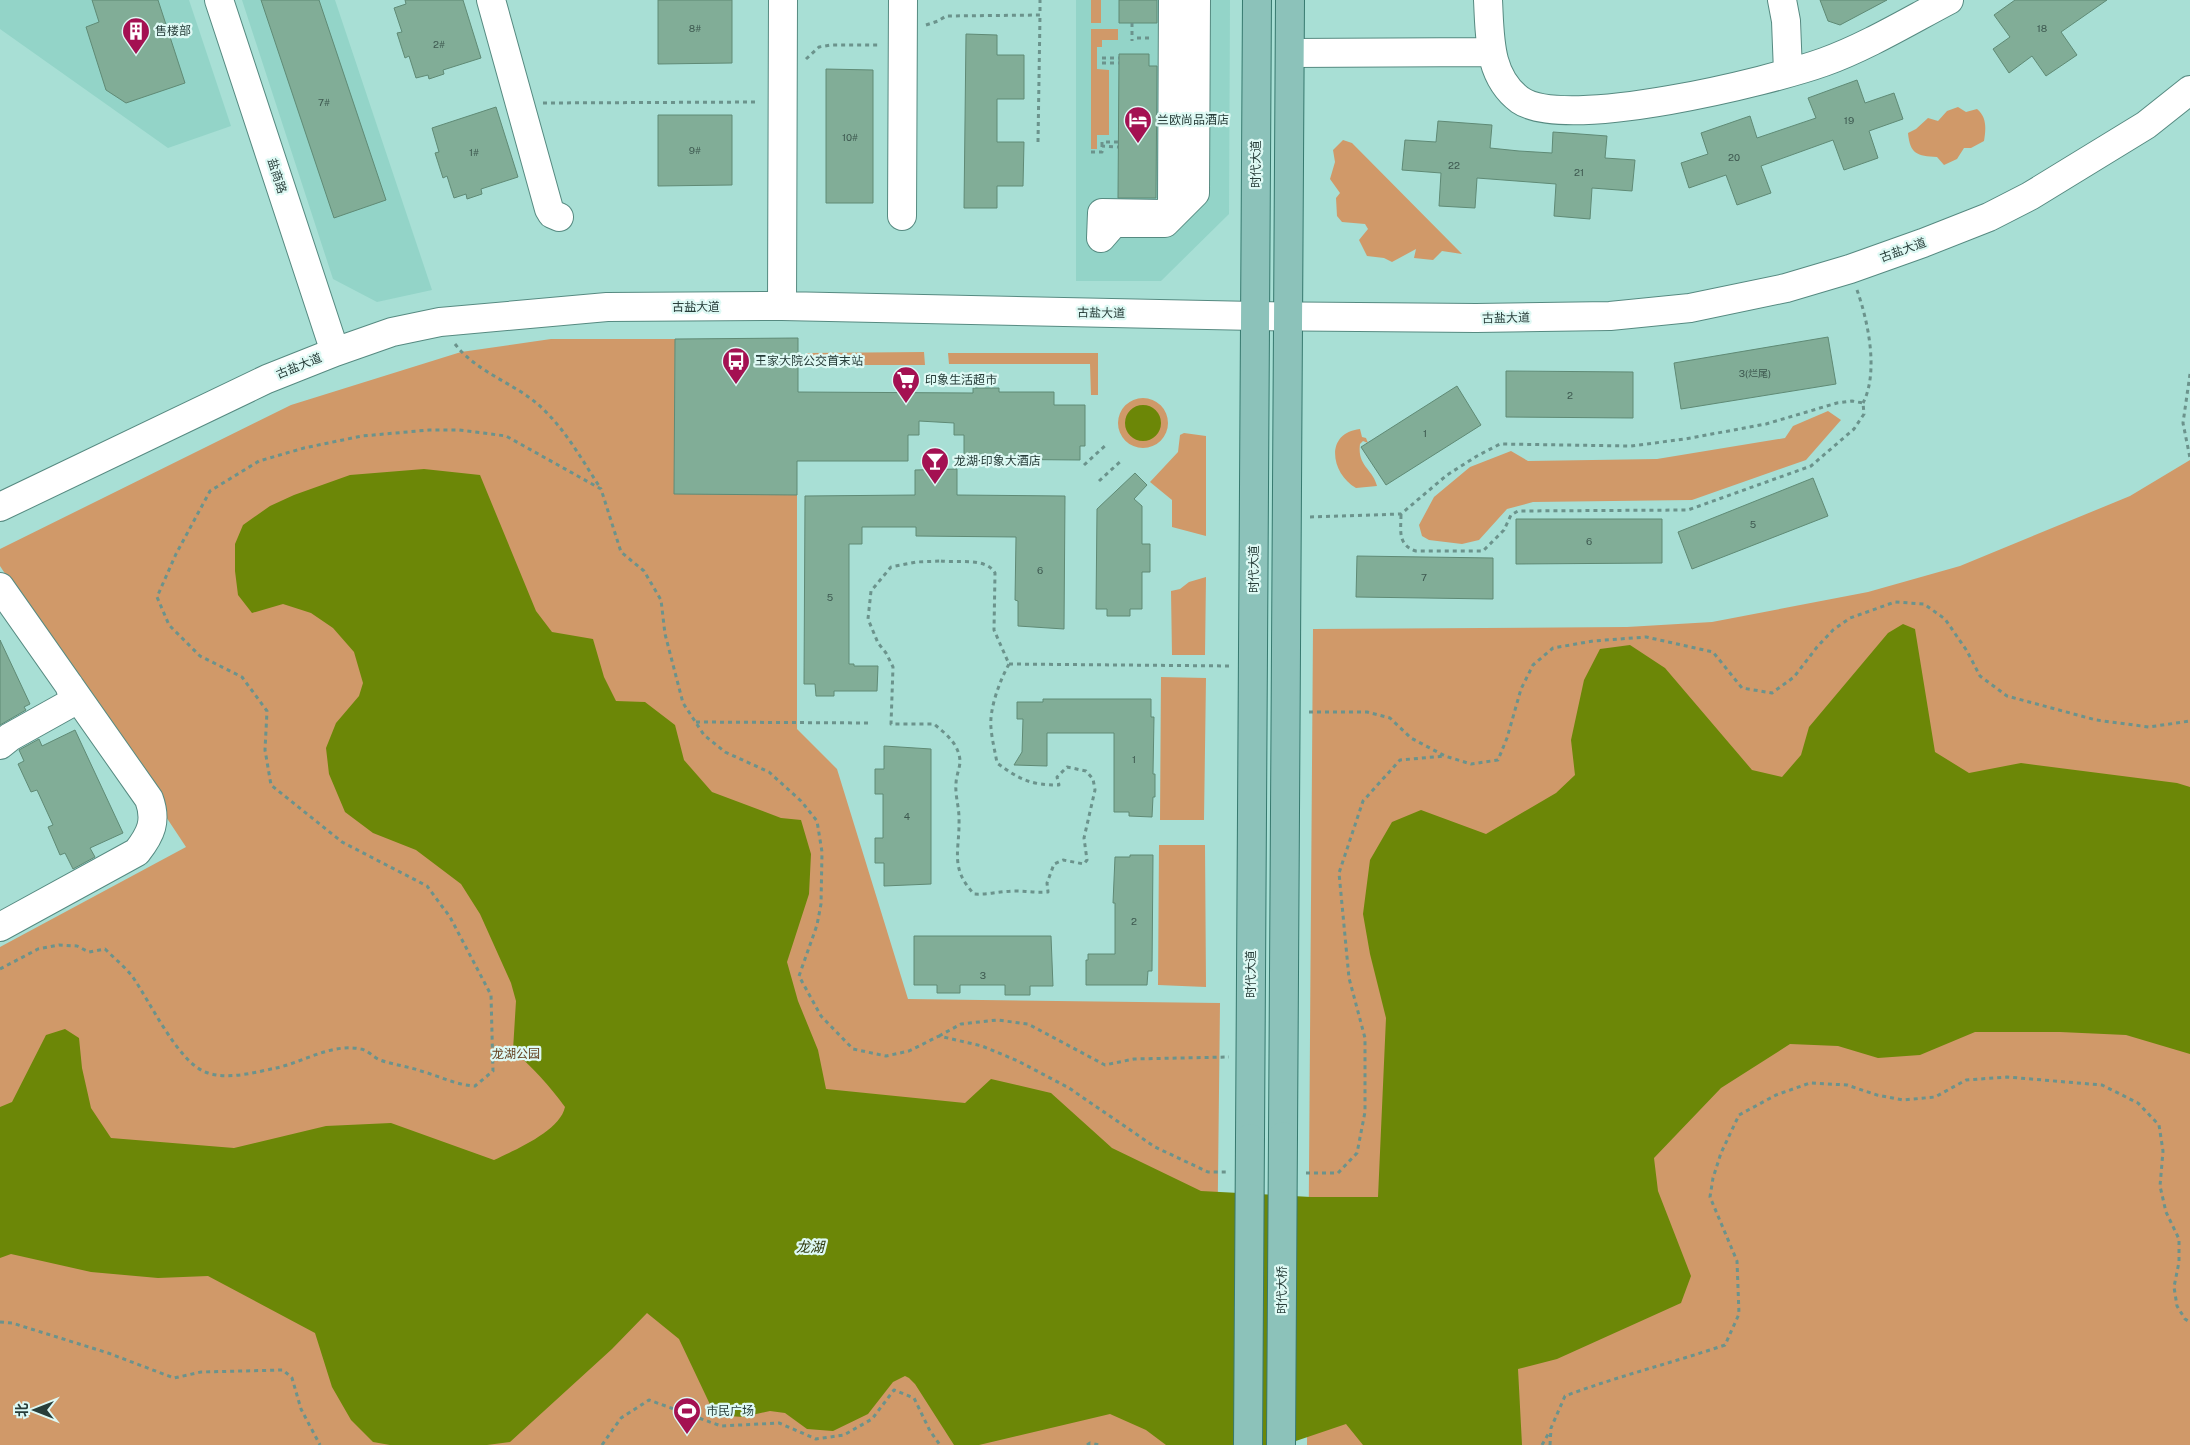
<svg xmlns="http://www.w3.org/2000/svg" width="2190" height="1445" font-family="'Public Sans','Noto Sans SC',sans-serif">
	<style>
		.built { fill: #93d4c8 }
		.green { fill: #d09969 }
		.water { fill: #6c8707 }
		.building { fill: #81ad97; stroke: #5f8a75 }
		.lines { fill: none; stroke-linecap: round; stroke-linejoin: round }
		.minor-casing { stroke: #568a81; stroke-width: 30 }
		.major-casing { stroke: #37796f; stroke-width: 30 }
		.path { stroke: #6b938c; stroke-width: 3; stroke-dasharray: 4 4; stroke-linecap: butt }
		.minor { stroke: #fff; stroke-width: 28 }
		.major { stroke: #8cc2ba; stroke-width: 28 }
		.major-bridge-casing { stroke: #37796f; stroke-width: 30; stroke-linecap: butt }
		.major-bridge { stroke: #8cc2ba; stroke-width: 28 }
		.labels { text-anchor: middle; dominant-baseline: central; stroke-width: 4.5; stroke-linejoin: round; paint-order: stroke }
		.number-label { font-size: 10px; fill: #3e5950 }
		.poi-label { font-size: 12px; fill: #273d39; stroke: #def9f4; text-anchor: start }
		.street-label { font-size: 12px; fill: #273d39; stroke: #def9f4 }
		.park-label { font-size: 12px; fill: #644120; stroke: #def9f4 }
		.water-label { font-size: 14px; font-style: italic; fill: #2e390c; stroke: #def9f4 }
	</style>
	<rect width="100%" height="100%" fill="#a8dfd5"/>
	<path class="built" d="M 0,0 L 189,0 L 231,126 L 168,148 L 0,29 Z
		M 242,0 L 335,0 L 432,290 L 377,302 L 333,279 Z
		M 1076,0 L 1230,0 L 1229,214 L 1161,281 L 1076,281 Z"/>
	<path class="green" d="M 1091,0 L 1101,0 L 1101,23 L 1091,23 Z
		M 1091,29 L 1118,29 L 1118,40 L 1102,40 L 1102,47 L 1097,47 L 1097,69 L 1109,70 L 1109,135 L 1097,135 L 1097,149 L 1091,149 Z
		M 1958,107 L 1966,112 L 1977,109 C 1987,117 1986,129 1984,141 L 1971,148 L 1964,148 L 1957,159 L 1944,165 L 1937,157 C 1917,156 1910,154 1908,133 L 1916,129 L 1928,118 L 1938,121 L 1947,111 Z
		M 1343,140 L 1352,143 L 1462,254 L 1442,251 L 1433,260 L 1414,258 L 1416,249 L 1392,262 L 1384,258 L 1367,256 L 1359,240 L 1368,229 L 1365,224 L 1342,222 L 1337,216 L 1336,198 L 1340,193 L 1330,179 L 1335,162 L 1333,150 Z
		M 551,339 L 675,339 L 674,494 L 797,493 L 797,729 L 837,769 L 908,999 L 1220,1003 L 1215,1445 L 0,1445 L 0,947 L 186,847 L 0,566 L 0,549 L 291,405 L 461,352 Z
		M 924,352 L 925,365 L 808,365 L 804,361 L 807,353 Z
		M 948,353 L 1098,353 L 1098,395 L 1091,395 L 1090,364 L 949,364 Z
		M1118 423a25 25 0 1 1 50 0a25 25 0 1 1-50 0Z
		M 1828,411 L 1841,420 L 1806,460 L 1692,500 L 1533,502 L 1507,509 L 1479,540 L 1462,544 L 1429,540 L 1422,536 L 1419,525 L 1434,497 L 1470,467 L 1511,451 L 1528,461 L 1657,459 L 1785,438 L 1793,426 Z
		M 1360,429 L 1362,437 L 1366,438 L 1368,443 L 1363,441 L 1360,444 C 1357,466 1373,469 1377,486 L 1356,488 C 1331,474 1324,433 1360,429 Z
		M 1184,433 L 1206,436 L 1206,536 L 1172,527 L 1172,500 L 1150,482 L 1178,452 L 1180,435 Z
		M 2190,460 L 2190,1445 L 1307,1445 L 1313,629 L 1627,627 L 1712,622 L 1868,592 L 1960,566 L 2130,496 Z
		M 1206,577 L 1205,655 L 1172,655 L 1171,591 L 1180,589 L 1189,582 Z
		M 1161,677 L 1206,678 L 1204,820 L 1160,820 Z
		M 1159,845 L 1205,845 L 1206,987 L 1158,985 Z"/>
	<path class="water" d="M1125 423a18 18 0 1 1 36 0a18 18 0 1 1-36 0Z
		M 424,469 L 480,475 L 536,611 L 552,632 L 593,639 L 604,677 L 616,701 L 645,702 L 675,725 L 684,760 L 712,792 L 781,818 L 801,820 L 811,854 L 809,894 L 787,962 L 798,1001 L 818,1050 L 826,1089 L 965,1103 L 991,1079 L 1051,1093 L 1112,1148 L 1201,1191 L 1311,1197 L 1378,1197 L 1386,1018 L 1370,954 L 1363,914 L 1370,860 L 1392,822 L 1421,810 L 1486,834 L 1556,793 L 1575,775 L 1571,740 L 1584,680 L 1600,649 L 1630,645 L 1665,668 L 1752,770 L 1782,777 L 1801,755 L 1809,727 L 1888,633 L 1903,624 L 1915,629 L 1935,752 L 1969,773 L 2021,763 L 2177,783 L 2190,787 L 2190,1054 L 2126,1035 L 2060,1032 L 1975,1032 L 1920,1055 L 1878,1058 L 1838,1046 L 1790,1044 L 1721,1088 L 1654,1158 L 1658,1191 L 1691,1276 L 1681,1303 L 1557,1359 L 1518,1369 L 1522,1445 L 1363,1445 L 1346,1424 L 1284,1445 L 1166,1445 L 1146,1430 L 1110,1414 L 979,1445 L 954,1445 L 915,1384 L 909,1378 L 905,1376 L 893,1382 L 868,1414 L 833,1431 L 807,1429 L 785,1413 L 770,1411 L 743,1417 L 715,1415 L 679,1339 L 647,1313 L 612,1349 L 510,1442 L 487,1445 L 390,1445 L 373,1442 L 351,1420 L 332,1387 L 315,1333 L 208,1276 L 158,1278 L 91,1272 L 11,1254 L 0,1258 L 0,1107 L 12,1102 L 46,1035 L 65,1029 L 79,1038 L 82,1068 L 91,1108 L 111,1138 L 234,1148 L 326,1126 L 391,1123 L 494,1160 C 515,1150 560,1131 565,1107 C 550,1086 532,1067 513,1050 L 516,1001 L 511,983 L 480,914 L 461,884 L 416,850 L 373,833 L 345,812 L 329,774 L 326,748 L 336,723 L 359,696 L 363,683 L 354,652 L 333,628 L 311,613 L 283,604 L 252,613 L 238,595 L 235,571 L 235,544 L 243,525 L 270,506 L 294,495 L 350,475 Z"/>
	<path class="building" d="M 92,0 L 158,0 L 185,83 L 126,103 L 106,90 L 86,27 L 99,22 Z
		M 261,0 L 319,0 L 386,200 L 334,218 Z
		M 405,0 L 463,0 L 481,58 L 443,70 L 444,74 L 429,79 L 428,75 L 416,78 L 409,56 L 405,58 L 397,33 L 402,32 L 394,8 L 406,4 Z
		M 658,0 L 732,0 L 732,63 L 658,64 Z
		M 1119,0 L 1157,0 L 1157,23 L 1119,23 Z
		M 1820,0 L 1887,0 L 1840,25 L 1828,21 Z
		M 2015,0 L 2107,0 L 2061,32 L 2077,55 L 2046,76 L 2032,56 L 2009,73 L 1993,49 L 2010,37 L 1994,15 Z
		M 966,34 L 997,35 L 997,55 L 1024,55 L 1024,99 L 997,99 L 997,142 L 1024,142 L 1023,186 L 997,186 L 997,208 L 964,208 Z
		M 1119,54 L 1149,54 L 1149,66 L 1157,66 L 1156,198 L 1118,198 Z
		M 826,69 L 873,70 L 873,203 L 826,203 Z
		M 1857,80 L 1865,103 L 1894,93 L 1903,119 L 1869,131 L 1878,158 L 1844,170 L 1833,140 L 1761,166 L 1771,193 L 1737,205 L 1726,175 L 1689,188 L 1681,163 L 1708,154 L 1701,133 L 1750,116 L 1757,138 L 1816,118 L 1808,98 Z
		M 496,107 L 518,177 L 481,189 L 482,194 L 467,199 L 466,194 L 454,198 L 447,176 L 443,178 L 435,153 L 439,152 L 432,128 Z
		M 658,115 L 732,115 L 732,185 L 658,186 Z
		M 1438,121 L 1492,125 L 1490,148 L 1519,151 L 1552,153 L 1553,132 L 1607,136 L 1605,158 L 1635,160 L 1632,191 L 1592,188 L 1590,219 L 1554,216 L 1556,184 L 1477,178 L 1475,208 L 1439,206 L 1441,173 L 1402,170 L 1405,140 L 1436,142 Z
		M 1828,337 L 1836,384 L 1681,409 L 1674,363 Z
		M 798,338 L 798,392 L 973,393 L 973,388 L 999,388 L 999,392 L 1054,392 L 1054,405 L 1085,405 L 1085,446 L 1080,446 L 1080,460 L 964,459 L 964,435 L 954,435 L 954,423 L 919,421 L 919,435 L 908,435 L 908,461 L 797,461 L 797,495 L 674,494 L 675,339 Z
		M 1506,371 L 1633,372 L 1633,418 L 1506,417 Z
		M 1457,386 L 1481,425 L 1386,485 L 1361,447 Z
		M 957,469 L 957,495 L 1065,496 L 1064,629 L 1018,626 L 1018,601 L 1015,600 L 1016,537 L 916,536 L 916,527 L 862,527 L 862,544 L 849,544 L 849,664 L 854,664 L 854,666 L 878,666 L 877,691 L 834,691 L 834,696 L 816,696 L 815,684 L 804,684 L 805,496 L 915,495 L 915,470 Z
		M 1135,473 L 1147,485 L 1134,499 L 1142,506 L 1142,544 L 1150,544 L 1150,572 L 1142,572 L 1142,609 L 1130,609 L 1130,616 L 1107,616 L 1107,609 L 1096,609 L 1097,509 Z
		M 1813,478 L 1828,516 L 1692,569 L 1678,532 Z
		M 1516,519 L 1662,519 L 1662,563 L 1516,564 Z
		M 1357,556 L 1493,558 L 1493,599 L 1356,597 Z
		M 0,640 L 30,704 L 24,707 L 26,710 L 0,725 Z
		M 1043,699 L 1151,699 L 1151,717 L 1154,717 L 1153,774 L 1155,774 L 1155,797 L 1153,797 L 1152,817 L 1129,816 L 1129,812 L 1114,812 L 1114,733 L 1047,733 L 1047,766 L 1014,765 L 1022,752 L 1023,719 L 1017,719 L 1017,702 L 1043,702 Z
		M 75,730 L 123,833 L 90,848 L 95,857 L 73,869 L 65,853 L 60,855 L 48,827 L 53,825 L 37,790 L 31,792 L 18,764 L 24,761 L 19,750 L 39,739 L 42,746 Z
		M 884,746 L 931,749 L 931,884 L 884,886 L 884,863 L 875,863 L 875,838 L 883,838 L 883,794 L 875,794 L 875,769 L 884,769 Z
		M 1130,855 L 1153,855 L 1152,971 L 1148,971 L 1147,985 L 1086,985 L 1086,960 L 1088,960 L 1088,954 L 1115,954 L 1115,903 L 1113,903 L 1115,857 L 1130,857 Z
		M 914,936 L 1051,936 L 1053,986 L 1030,986 L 1030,995 L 1005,995 L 1005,985 L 960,985 L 960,993 L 937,993 L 937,985 L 914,985 Z"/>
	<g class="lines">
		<g class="minor-casing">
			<path id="minor" d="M 219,0 L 335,352
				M 491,0 L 549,209 L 552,214 L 559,217
				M 1173,0 L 1172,205 L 1164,214 L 1102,213 L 1101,238 L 1114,223 L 1165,223 L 1195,193 L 1196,0
				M 1488,0 C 1490,37 1488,76 1520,100 C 1565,132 1771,81 1824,62 C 1866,47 1909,21 1949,0
				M 1782,0 L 1786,21 L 1788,72
				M 1290,53 L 1491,52
				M 902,216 L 903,0
				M 782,306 L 783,0
				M 0,507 L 267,379 L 335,352 L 392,332 L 440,322 L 607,307 L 782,306 L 1255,316 L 1476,318 L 1610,316 L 1690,308 L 1786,288 L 1850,269 L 1923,243 L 1989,217 L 2030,196 L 2146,125 L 2190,90
				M 0,587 L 149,799 C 157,821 151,834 137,852 L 0,927
				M 0,745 L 10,737 L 71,703 L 73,696 L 69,685"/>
		</g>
		<g class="major-casing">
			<path id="major" d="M 1283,1136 L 1290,0
				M 1250,1138 L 1257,0"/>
		</g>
		<path class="path" d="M 1132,23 L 1132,41
			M 926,25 L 938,21 L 946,16 L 1040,15 L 1040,0
			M 1137,38 L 1151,38
			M 1102,58 L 1119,58
			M 806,59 L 819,47 L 831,45 L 880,45
			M 1102,63 L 1119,63
			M 543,103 L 759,102
			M 1038,142 L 1040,15
			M 1102,146 L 1102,142 L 1118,142
			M 1091,152 L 1102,152 L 1102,146 L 1118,147
			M 1857,290 C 1868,321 1879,372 1863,403
			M 455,344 C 474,369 505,380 530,398 C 561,421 580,457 601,489
			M 2190,374 L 2183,423 L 2190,458
			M 1084,465 L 1107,444
			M 1099,481 L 1122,460
			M 1310,517 L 1401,514 L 1447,475 L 1477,456 L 1500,444 L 1631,446 L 1685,439 L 1766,424 L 1837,403 L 1852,401 L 1863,403 L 1864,414 L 1854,429 L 1811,466 L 1688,510 L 1518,511 L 1511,515 L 1504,530 L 1483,551 L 1416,551 C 1397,545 1401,530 1401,514
			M 941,561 C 957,563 986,557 995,573 L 994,630 L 1009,664 C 1000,680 989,709 991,728 C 992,740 995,751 997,763 C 1020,780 1031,785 1059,785 L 1057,777 L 1067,767 L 1086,771 L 1093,779 L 1095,790 L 1084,838 L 1087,860 L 1084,864 L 1063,860 L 1054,864 L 1047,883 L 1048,892 C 1036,893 1026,891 1015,891 C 1001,891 988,895 974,894 C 949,867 960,851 959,818 C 959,807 955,795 956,784 C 956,776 960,768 960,761 C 959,744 946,734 934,724 L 891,724 L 893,667 L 886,653 L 878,643 L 868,619 L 871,591 L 891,567 L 916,562 Z
			M 1009,664 L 1231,666
			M 1309,712 L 1367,712 L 1390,718 L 1411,738 L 1445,756 L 1471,764 L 1498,760 L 1507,738 L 1521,689 L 1533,665 L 1553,648 L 1593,641 L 1646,637 L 1713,652 L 1742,688 L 1772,693 L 1794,677 L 1817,647 L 1833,630 L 1850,618 L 1895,602 L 1924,604 L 1945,619 L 1967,651 L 1980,676 L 2007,696 L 2096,720 L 2149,727 L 2190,721
			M 696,722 L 872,723
			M 0,969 L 38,949 L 59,945 L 77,946 L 89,952 L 105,949 C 114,958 124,966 132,976 C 150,1001 179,1065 208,1073 C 229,1080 256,1072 276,1068 C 304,1062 331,1043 361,1049 C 368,1050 374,1058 380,1060 C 394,1065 407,1066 421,1071 C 439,1076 456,1085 475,1086 L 493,1071 L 491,995 L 450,917 L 427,886 L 342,842 L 271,785 L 265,750 L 267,711 L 242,677 L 200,656 L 169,625 L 157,597 L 176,554 L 210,491 L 259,461 L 304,448 L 362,436 L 429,430 L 459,430 L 506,436 L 601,489 L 621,552 L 644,571 L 661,600 L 665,634 L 683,703 L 704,735 L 725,752 L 769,772 L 801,801 L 817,821 L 822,852 L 821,904 L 817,925 L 799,976 L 821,1016 L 853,1049 L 886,1056 L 909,1051 L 939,1036 L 982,1046 L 1018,1061 L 1069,1088 L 1155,1147 L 1208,1172 L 1227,1172
			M 939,1036 L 961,1024 L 997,1020 L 1028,1024 L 1105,1065 L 1134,1059 L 1229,1057
			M 1306,1173 L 1338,1173 L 1357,1153 L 1365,1112 L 1365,1038 L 1349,978 L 1339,873 L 1363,801 L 1400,760 L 1445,756
			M 0,1322 L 12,1323 L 108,1353 L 174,1378 L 201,1372 L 283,1370 L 292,1378 L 301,1409 L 320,1445
			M 602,1445 L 621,1418 L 649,1400 L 721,1426 L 779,1423 L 816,1439 L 844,1435 L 872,1419 L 894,1390 L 914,1398 L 930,1431 L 940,1445
			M 1087,1445 L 1090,1443 L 1100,1445
			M 1542,1445 L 1550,1431
			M 1550,1445 L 1551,1428 L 1565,1396 C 1618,1376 1672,1363 1725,1345 L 1739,1314 L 1737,1261 L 1710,1197 L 1713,1178 L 1721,1153 L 1739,1115 L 1776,1095 L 1810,1083 L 1847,1085 L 1877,1095 L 1903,1100 L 1935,1097 L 1966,1080 L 2007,1077 L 2102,1085 L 2138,1103 L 2159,1125 L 2163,1151 L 2160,1186 L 2166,1212 L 2179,1239 L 2179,1262 L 2174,1287 L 2177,1306 L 2185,1319 L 2190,1322"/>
		<use href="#minor" class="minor"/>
		<use href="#major" class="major"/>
		<g class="major-bridge-casing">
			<path id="major-bridge" d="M 1248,1445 L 1250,1138
				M 1281,1445 L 1283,1136"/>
		</g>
		<use href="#major-bridge" class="major-bridge"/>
	</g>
	<defs>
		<g id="building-pin" transform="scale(1.4375)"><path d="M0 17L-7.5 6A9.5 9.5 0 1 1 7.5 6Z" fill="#a41152" stroke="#def9f4"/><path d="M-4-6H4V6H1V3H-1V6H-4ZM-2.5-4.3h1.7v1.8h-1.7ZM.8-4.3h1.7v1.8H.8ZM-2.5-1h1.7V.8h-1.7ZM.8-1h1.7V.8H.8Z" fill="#fff"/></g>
		<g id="hotel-pin" transform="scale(1.4375)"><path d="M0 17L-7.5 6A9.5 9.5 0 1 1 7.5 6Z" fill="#a41152" stroke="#def9f4"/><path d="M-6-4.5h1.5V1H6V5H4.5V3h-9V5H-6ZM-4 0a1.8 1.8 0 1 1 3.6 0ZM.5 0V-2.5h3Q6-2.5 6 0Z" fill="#fff"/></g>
		<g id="bus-pin" transform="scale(1.4375)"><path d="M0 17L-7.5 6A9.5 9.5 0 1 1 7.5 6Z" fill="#a41152" stroke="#def9f4"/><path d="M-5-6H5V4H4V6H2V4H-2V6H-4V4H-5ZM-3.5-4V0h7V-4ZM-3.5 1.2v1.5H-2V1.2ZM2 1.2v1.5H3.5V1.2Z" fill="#fff"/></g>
		<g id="supermarket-pin" transform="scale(1.4375)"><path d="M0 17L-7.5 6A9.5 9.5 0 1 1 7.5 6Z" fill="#a41152" stroke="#def9f4"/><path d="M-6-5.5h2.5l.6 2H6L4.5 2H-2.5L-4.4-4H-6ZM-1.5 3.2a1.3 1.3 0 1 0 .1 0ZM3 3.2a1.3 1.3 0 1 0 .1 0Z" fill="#fff"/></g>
		<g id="bar-pin" transform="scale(1.4375)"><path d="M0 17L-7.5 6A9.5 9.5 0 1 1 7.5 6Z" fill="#a41152" stroke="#def9f4"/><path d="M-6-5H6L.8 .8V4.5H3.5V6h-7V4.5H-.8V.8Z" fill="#fff"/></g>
		<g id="stadium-pin" transform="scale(1.4375)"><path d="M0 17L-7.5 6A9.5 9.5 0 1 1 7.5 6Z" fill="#a41152" stroke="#def9f4"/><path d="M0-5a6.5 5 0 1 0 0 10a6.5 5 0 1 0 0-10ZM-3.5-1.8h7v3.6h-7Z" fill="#fff"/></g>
	</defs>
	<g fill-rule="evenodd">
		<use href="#building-pin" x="136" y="31"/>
		<use href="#hotel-pin" x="1138" y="120"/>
		<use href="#bus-pin" x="736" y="361"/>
		<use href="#supermarket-pin" x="906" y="380"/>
		<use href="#bar-pin" x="935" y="461"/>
		<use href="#stadium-pin" x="687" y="1411"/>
	</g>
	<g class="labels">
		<g class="number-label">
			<text x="695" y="28">8#</text>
			<text x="2042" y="28">18</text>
			<text x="439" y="44">2#</text>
			<text x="324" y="102">7#</text>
			<text x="1849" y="120">19</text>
			<text x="850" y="137">10#</text>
			<text x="695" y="150">9#</text>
			<text x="474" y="152">1#</text>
			<text x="1734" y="157">20</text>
			<text x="1454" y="165">22</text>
			<text x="1579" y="172">21</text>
			<text x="1755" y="373">3(烂尾)</text>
			<text x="1570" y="395">2</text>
			<text x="1425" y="433">1</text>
			<text x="1753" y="524">5</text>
			<text x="1589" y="541">6</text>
			<text x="1040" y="570">6</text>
			<text x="1424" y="577">7</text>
			<text x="830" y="597">5</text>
			<text x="1134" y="759">1</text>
			<text x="907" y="816">4</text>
			<text x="1134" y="921">2</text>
			<text x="983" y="975">3</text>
		</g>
		<g class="poi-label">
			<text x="155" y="31">售楼部</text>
			<text x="1157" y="120">兰欧尚品酒店</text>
			<text x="755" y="361">王家大院公交首末站</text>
			<text x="925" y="380">印象生活超市</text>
			<text x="954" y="461">龙湖·印象大酒店</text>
			<text x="706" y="1411">市民广场</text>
		</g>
		<g class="street-label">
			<text transform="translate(1256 164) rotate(-90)">时代大道</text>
			<text transform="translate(277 176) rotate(72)">盐商路</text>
			<text transform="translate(1903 250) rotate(-20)">古盐大道</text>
			<text x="696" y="307">古盐大道</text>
			<text transform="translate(1101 313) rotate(1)">古盐大道</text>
			<text transform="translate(1506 318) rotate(-1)">古盐大道</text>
			<text transform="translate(299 366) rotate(-22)">古盐大道</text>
			<text transform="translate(1254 569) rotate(-90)">时代大道</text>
			<text transform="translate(1251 974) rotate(-90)">时代大道</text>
			<text transform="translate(1282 1290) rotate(-90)">时代大桥</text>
		</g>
		<g class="park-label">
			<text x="516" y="1054">龙湖公园</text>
		</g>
		<g class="water-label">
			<text x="810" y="1247">龙湖</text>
		</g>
	</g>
	<g transform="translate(35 1410) rotate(270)" stroke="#def9f4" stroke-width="4" paint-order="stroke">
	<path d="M0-4L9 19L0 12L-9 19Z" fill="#273d39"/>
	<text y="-8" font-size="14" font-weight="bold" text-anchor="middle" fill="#273d39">北</text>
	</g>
</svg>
